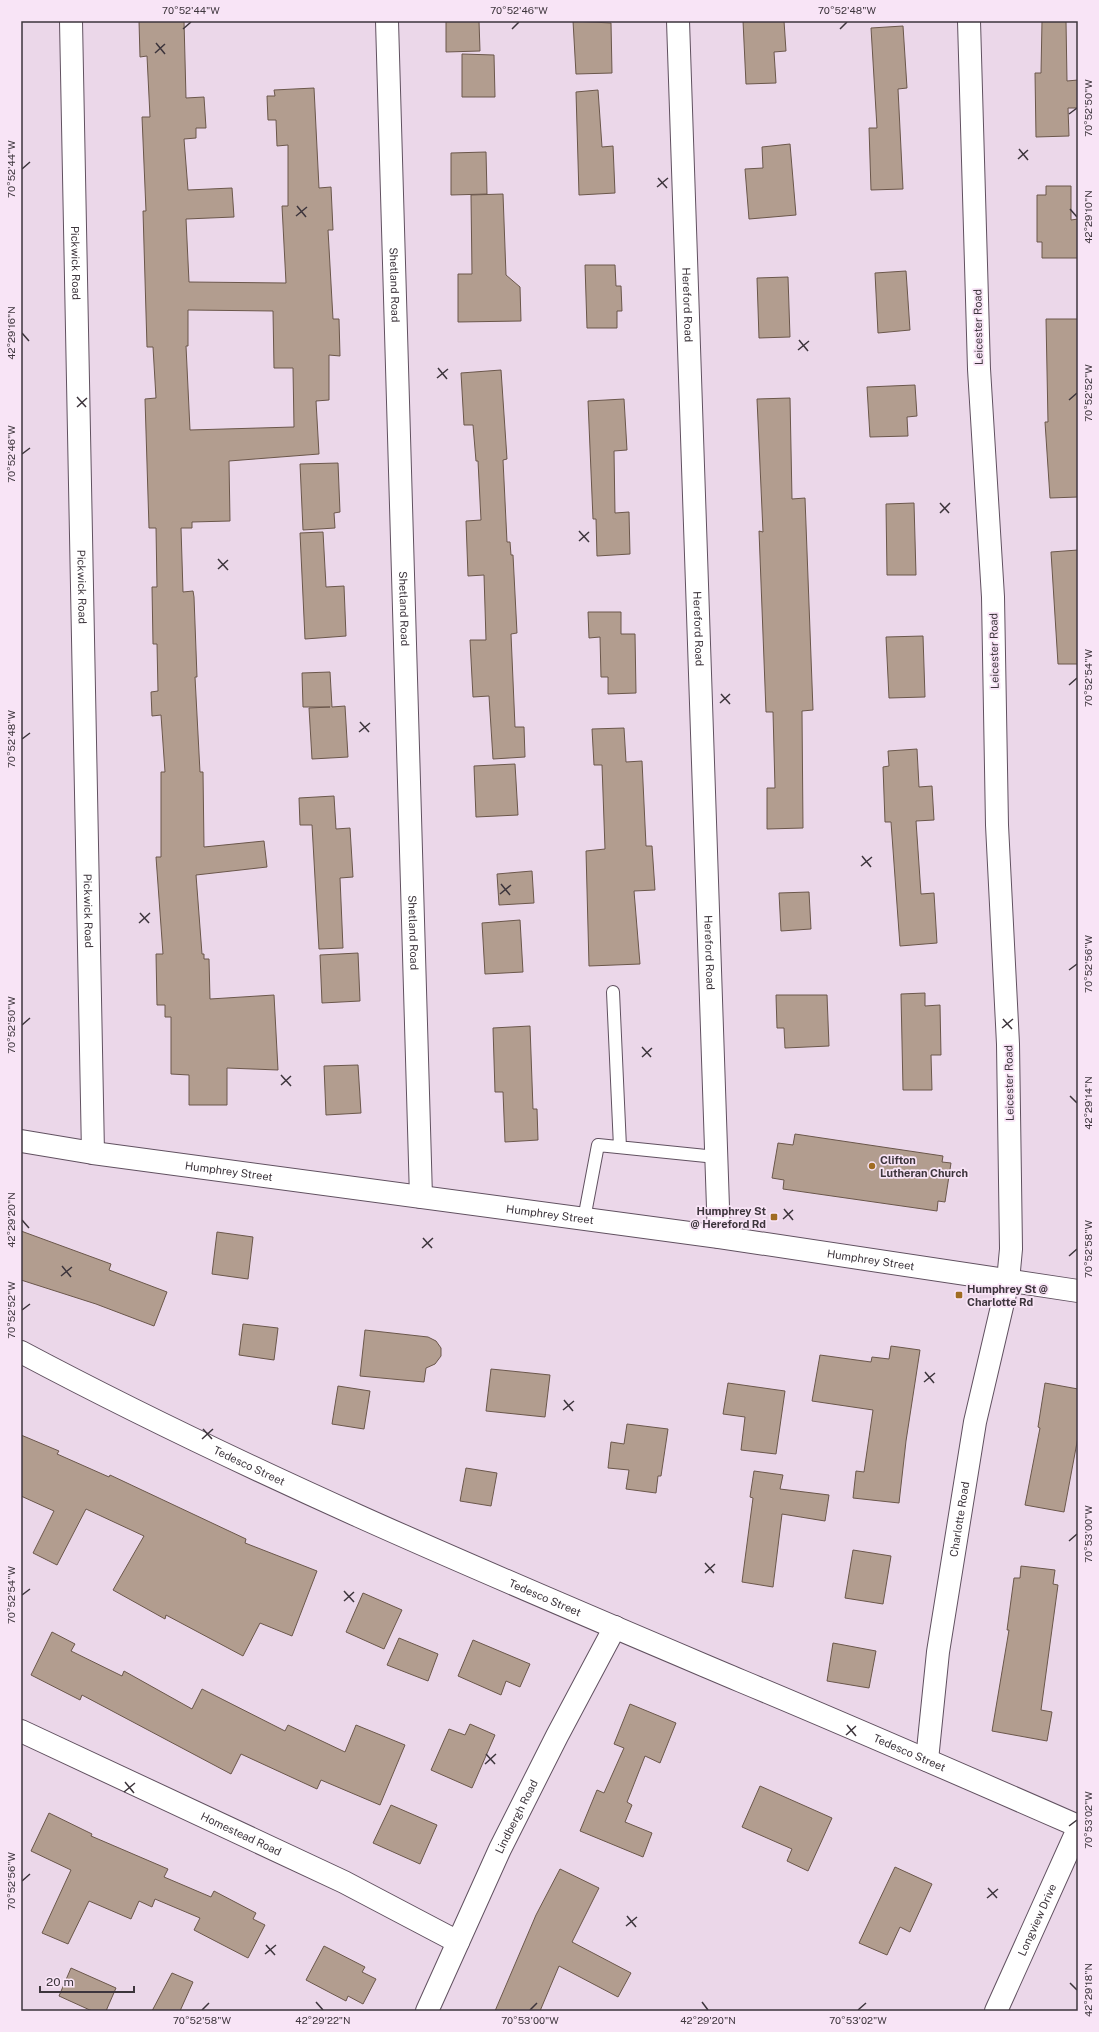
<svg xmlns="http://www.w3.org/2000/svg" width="1099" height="2032" font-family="'Public Sans',sans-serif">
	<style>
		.building { fill: #b29d8f; stroke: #6b574b; fill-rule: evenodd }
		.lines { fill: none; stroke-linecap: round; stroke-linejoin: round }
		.lane-casing { stroke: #615160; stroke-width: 14 }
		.street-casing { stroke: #615160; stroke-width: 24 }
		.secondary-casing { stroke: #615160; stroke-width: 24 }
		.primary-casing { stroke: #615160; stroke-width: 24 }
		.lane { stroke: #fff; stroke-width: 12 }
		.street { stroke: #fff; stroke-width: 22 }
		.secondary { stroke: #fff; stroke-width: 22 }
		.primary { stroke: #fff; stroke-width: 22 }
		.ticks { fill: none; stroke: #3d353c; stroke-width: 1.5 }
		.poi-dot { fill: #a06c23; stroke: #f8e4f6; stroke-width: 1.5 }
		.labels { text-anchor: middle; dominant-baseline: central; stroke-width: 3.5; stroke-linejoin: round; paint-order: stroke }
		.street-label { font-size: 11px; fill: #3d353c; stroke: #f8e4f6 }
		.poi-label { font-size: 11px; font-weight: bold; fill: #3d353c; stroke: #f8e4f6; text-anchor: start }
		.neatline { fill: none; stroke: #3d353c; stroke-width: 1.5 }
		.ticks-label { font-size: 10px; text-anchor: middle; fill: #3d353c }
	</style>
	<rect width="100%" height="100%" fill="#ebd7e9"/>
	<path class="building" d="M 139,21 L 184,21 L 186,98 L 204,97 L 206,128 L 196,128 L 196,138 L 184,139 L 188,190 L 232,188 L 234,217 L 186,219 L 189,282 L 286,283 L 282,206 L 288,206 L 288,145 L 277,146 L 276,120 L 268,120 L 267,96 L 275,96 L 274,90 L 314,88 L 319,188 L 331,187 L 333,230 L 328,230 L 333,319 L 339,319 L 340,356 L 329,355 L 329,400 L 316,401 L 319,454 L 229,461 L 230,521 L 192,522 L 192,528 L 181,528 L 183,592 L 193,591 L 194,597 L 197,677 L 195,677 L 200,772 L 203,772 L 204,847 L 264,841 L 267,867 L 196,875 L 202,954 L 204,954 L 204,959 L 209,959 L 210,999 L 274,995 L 278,1070 L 227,1068 L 227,1105 L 189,1105 L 189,1075 L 171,1074 L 171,1017 L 165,1017 L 165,1005 L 157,1005 L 156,954 L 163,954 L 156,857 L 161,857 L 161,772 L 165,772 L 161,715 L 152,716 L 151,692 L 158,691 L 157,644 L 153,644 L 152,587 L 157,587 L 156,528 L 149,528 L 145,399 L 156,398 L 153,347 L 147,347 L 143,211 L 146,211 L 142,117 L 150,117 L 147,56 L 140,57 ZM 188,310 L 273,311 L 274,368 L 293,368 L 294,427 L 190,430 L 186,346 L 188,346 Z
		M 446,21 L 479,21 L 480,51 L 446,52 Z
		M 573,21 L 611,23 L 612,73 L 576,74 Z
		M 743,21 L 784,21 L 786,51 L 774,52 L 776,83 L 746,84 Z
		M 1042,21 L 1066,21 L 1067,81 L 1078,80 L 1078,108 L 1068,108 L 1069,136 L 1036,137 L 1035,73 L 1041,73 Z
		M 903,26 L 907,88 L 898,89 L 903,189 L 871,190 L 869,128 L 877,128 L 871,28 Z
		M 462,54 L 494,55 L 495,97 L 462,97 Z
		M 598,90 L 602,147 L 613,146 L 615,193 L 579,195 L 576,92 Z
		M 790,144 L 796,215 L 749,219 L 745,169 L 763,168 L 762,147 Z
		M 486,152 L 487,194 L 451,195 L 451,153 Z
		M 1046,186 L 1071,186 L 1071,220 L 1078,219 L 1078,258 L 1042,258 L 1042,242 L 1037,242 L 1037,195 L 1046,195 Z
		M 503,194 L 506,275 L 520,287 L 521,321 L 458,322 L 458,274 L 472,274 L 471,195 Z
		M 585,265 L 615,265 L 616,286 L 621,286 L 622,311 L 617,311 L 617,328 L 587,328 Z
		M 906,271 L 910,330 L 878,333 L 875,273 Z
		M 788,277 L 790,337 L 759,338 L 757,278 Z
		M 1046,319 L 1078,319 L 1078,497 L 1050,498 L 1045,422 L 1048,422 Z
		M 501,370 L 507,459 L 503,460 L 507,542 L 510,542 L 511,555 L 513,555 L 517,633 L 511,634 L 515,727 L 524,727 L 525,757 L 493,759 L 489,696 L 473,697 L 470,640 L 486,640 L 484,575 L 468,576 L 466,521 L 481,520 L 478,461 L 476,461 L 473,425 L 464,425 L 461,373 Z
		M 915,385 L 917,416 L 907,417 L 908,436 L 870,437 L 867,387 Z
		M 790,398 L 792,499 L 805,498 L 813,710 L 802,711 L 803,828 L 767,829 L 767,788 L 775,788 L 773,712 L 766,712 L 759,531 L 763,532 L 757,399 Z
		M 624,399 L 627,450 L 614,451 L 615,513 L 629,512 L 630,554 L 597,556 L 596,519 L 593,519 L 588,401 Z
		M 338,463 L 340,512 L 334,513 L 335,528 L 303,530 L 300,464 Z
		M 914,503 L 916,575 L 887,575 L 886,504 Z
		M 323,532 L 326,587 L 344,586 L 346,636 L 305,639 L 300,533 Z
		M 1078,550 L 1078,664 L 1058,664 L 1051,552 Z
		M 588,612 L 621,612 L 621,634 L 635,634 L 636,693 L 608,694 L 608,677 L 601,677 L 600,637 L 589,638 Z
		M 923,636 L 925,697 L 889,698 L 886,637 Z
		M 330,672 L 332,707 L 345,706 L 348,757 L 312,759 L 309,708 L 330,707 L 303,707 L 302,673 Z
		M 624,728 L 626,762 L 642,761 L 646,846 L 652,846 L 655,890 L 634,891 L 640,964 L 589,966 L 586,851 L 605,849 L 602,765 L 594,765 L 592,729 Z
		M 917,749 L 919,787 L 932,786 L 934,820 L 916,821 L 921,894 L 934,893 L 937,943 L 900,946 L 891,822 L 885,822 L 883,767 L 889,766 L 888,751 Z
		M 515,764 L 518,815 L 476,817 L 474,766 Z
		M 334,796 L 336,829 L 350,828 L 353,877 L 340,878 L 343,948 L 319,949 L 312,825 L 300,825 L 299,798 Z
		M 532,871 L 534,903 L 499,905 L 497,874 Z
		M 809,892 L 811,929 L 781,931 L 779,893 Z
		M 520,920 L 523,972 L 485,974 L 482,923 Z
		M 358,953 L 360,1001 L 322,1003 L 320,955 Z
		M 925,993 L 925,1006 L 940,1005 L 941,1055 L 931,1055 L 932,1090 L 903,1090 L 901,994 Z
		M 776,995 L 827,995 L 829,1046 L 785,1048 L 784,1028 L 777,1028 Z
		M 530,1026 L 533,1109 L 537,1109 L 538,1140 L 505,1142 L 503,1092 L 495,1092 L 493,1028 Z
		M 358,1065 L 361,1113 L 326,1115 L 324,1066 Z
		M 795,1134 L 943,1156 L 942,1162 L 951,1163 L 945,1202 L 938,1201 L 937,1211 L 783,1189 L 784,1180 L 772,1178 L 778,1143 L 793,1145 Z
		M 21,1231 L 111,1264 L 109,1270 L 167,1292 L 154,1326 L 96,1304 L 21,1280 Z
		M 217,1232 L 253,1237 L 248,1279 L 212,1274 Z
		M 243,1324 L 278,1328 L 274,1360 L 239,1355 Z
		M 365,1330 L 428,1337 L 436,1341 L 441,1348 L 441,1356 L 435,1364 L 426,1368 L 424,1382 L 360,1376 Z
		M 891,1346 L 920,1350 L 906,1441 L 899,1503 L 853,1498 L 856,1471 L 864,1472 L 873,1410 L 812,1401 L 820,1355 L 871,1362 L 872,1357 L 889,1359 Z
		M 491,1369 L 550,1375 L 545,1417 L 486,1411 Z
		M 728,1383 L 785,1391 L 776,1454 L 741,1450 L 745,1417 L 723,1414 Z
		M 1045,1383 L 1078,1389 L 1078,1437 L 1064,1512 L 1025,1505 L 1040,1428 L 1038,1427 Z
		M 338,1386 L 370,1391 L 364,1429 L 332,1424 Z
		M 627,1424 L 668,1429 L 661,1476 L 658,1476 L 656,1493 L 626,1489 L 629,1470 L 608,1468 L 611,1442 L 624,1444 Z
		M 21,1435 L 59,1451 L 57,1454 L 109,1477 L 110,1475 L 246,1539 L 245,1543 L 317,1571 L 292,1636 L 260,1623 L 243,1656 L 166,1615 L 165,1619 L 113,1590 L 144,1536 L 86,1509 L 57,1565 L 33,1553 L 54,1511 L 21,1496 Z
		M 466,1468 L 497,1473 L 491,1506 L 460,1501 Z
		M 754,1471 L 783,1475 L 780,1489 L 829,1495 L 825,1521 L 782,1514 L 773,1587 L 742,1582 L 753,1498 L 750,1497 Z
		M 853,1550 L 891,1556 L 883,1604 L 845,1598 Z
		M 1021,1566 L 1055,1570 L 1053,1584 L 1058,1585 L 1041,1710 L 1052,1712 L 1047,1741 L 992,1731 L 1009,1630 L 1007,1630 L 1014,1578 L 1020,1578 Z
		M 363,1593 L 402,1610 L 384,1649 L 346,1632 Z
		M 52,1632 L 75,1644 L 71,1651 L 122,1676 L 124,1671 L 192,1709 L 202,1689 L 285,1731 L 288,1725 L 345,1752 L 356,1725 L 405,1745 L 380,1805 L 321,1780 L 317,1789 L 241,1754 L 231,1774 L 82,1695 L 80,1700 L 31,1675 Z
		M 399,1638 L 438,1654 L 428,1681 L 387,1665 Z
		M 473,1640 L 530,1664 L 520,1687 L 506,1681 L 501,1695 L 458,1676 Z
		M 833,1643 L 876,1651 L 869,1688 L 827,1681 Z
		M 630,1704 L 676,1723 L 660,1763 L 645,1756 L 627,1802 L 632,1805 L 625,1822 L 652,1833 L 643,1857 L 580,1831 L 597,1790 L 604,1793 L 624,1748 L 614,1744 Z
		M 470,1724 L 495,1735 L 472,1788 L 431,1770 L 449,1729 L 465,1735 Z
		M 760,1786 L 832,1818 L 808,1871 L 787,1861 L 792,1849 L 742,1827 Z
		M 391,1805 L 437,1825 L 420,1864 L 373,1843 Z
		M 49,1813 L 92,1834 L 91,1836 L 168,1869 L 164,1877 L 211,1897 L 214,1891 L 256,1913 L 253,1919 L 265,1925 L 248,1958 L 194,1930 L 200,1918 L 155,1899 L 152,1907 L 139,1901 L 131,1919 L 89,1901 L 68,1944 L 42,1933 L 71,1870 L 31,1851 Z
		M 895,1867 L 932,1884 L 910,1932 L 900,1927 L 887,1955 L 859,1943 Z
		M 560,1869 L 599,1888 L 572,1942 L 631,1973 L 618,1997 L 559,1966 L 540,2011 L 495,2011 L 536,1915 Z
		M 324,1946 L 365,1967 L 362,1972 L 376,1979 L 363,2004 L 348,1996 L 346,2001 L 306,1980 Z
		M 71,1968 L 116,1988 L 106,2011 L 92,2011 L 59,1996 Z
		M 172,1973 L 193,1982 L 180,2011 L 152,2011 Z"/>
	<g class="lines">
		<g class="lane-casing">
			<path id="lane" d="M 613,992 L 620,1147
				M 584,1219 L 598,1145 L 716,1157"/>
		</g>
		<g class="street-casing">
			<g id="street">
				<path id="s1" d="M 71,21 L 93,1153"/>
				<path id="s2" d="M 387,21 L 421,1197"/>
				<path id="s3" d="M 678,21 L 719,1237"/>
				<path id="s4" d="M 21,1731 L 344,1882 L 458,1942"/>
				<path id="s5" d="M 927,1760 L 938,1652 L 975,1422 L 1008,1281 L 1011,1249 L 1008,1044 L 997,825 L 993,597 L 979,369 L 969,21"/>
				<path id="s6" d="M 427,2011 L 500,1849 L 557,1736 L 615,1627"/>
				<path id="s7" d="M 996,2011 L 1078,1829"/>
			</g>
		</g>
		<g class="secondary-casing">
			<g id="secondary">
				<path id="s8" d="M 21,1141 L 93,1153 L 719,1237 L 1078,1291"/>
			</g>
		</g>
		<g class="primary-casing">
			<g id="primary">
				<path id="s9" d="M 21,1352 C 254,1476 498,1578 741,1681 C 854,1728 966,1777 1078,1826"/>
			</g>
		</g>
		<use href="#lane" class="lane"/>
		<use href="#street" class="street"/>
		<use href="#secondary" class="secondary"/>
		<use href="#primary" class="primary"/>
	</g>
	<path class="ticks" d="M 183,29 L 191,22M 512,29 L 519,22M 840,29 L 847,22M 156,43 L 165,54M 155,53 L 165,44M 1069,114 L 1077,108M 1019,149 L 1028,160M 1018,159 L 1028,150M 22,169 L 30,162M 658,178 L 667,188M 657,187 L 668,178M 297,206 L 306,217M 1070,209 L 1077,217M 296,216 L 307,207M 22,333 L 29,341M 799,340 L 808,351M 798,350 L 809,341M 438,368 L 447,379M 437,378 L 448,369M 77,397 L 86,407M 1069,400 L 1077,393M 77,407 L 87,398M 22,454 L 30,448M 940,503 L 949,513M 940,513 L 950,503M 579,531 L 589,542M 579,541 L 589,532M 218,559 L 228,570M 218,569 L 228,560M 1069,685 L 1077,678M 721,694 L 730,704M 720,703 L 730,694M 360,722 L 369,732M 359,732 L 370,723M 22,739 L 30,733M 862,856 L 871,867M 861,866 L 872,857M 501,884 L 510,895M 500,894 L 511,885M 140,913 L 149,923M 139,923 L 150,913M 1069,970 L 1077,964M 1003,1019 L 1012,1029M 22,1025 L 30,1018M 1002,1028 L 1013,1019M 642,1047 L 651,1057M 642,1057 L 652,1048M 281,1075 L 291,1086M 281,1085 L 291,1076M 1070,1096 L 1077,1103M 784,1209 L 793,1220M 783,1219 L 793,1210M 22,1220 L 29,1228M 423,1238 L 432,1248M 422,1248 L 433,1238M 1069,1256 L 1077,1249M 62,1266 L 71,1277M 61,1276 L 72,1267M 22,1310 L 30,1304M 925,1372 L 934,1383M 924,1382 L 935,1373M 564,1400 L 573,1411M 563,1410 L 574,1401M 203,1429 L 212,1439M 202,1439 L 213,1429M 1069,1541 L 1077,1534M 705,1563 L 714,1573M 705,1573 L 715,1564M 344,1591 L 354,1602M 22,1595 L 30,1589M 344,1601 L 354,1592M 847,1725 L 856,1736M 846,1735 L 856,1726M 486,1754 L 495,1764M 485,1764 L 496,1754M 125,1782 L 134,1793M 124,1792 L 135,1783M 1069,1826 L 1077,1820M 22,1881 L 30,1874M 988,1888 L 997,1898M 987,1898 L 998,1889M 627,1916 L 636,1927M 626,1926 L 637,1917M 266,1945 L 275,1955M 265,1954 L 276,1945M 1070,1983 L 1077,1990M 316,2002 L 323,2010M 702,2002 L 708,2010M 202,2010 L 209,2003M 530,2010 L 537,2003M 858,2010 L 866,2003"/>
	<g class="poi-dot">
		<circle cx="872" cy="1166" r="4"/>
		<rect x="770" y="1213" width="8" height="8" rx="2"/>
		<rect x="955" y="1291" width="8" height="8" rx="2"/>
	</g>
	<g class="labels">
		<g class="street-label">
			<text stroke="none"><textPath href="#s1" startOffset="242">Pickwick Road</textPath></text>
			<text stroke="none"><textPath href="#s2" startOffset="264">Shetland Road</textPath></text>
			<text stroke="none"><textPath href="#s3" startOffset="284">Hereford Road</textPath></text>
			<text transform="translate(978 327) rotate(-91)">Leicester Road</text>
			<text stroke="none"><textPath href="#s1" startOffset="566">Pickwick Road</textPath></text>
			<text stroke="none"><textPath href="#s2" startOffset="588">Shetland Road</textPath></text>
			<text stroke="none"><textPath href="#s3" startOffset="608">Hereford Road</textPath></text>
			<text transform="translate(994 651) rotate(-91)">Leicester Road</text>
			<text stroke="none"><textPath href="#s1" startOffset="890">Pickwick Road</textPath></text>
			<text stroke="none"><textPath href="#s2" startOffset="912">Shetland Road</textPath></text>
			<text stroke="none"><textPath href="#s3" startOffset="932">Hereford Road</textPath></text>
			<text transform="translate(1009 1083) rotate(-91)">Leicester Road</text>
			<text stroke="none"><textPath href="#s8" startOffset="210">Humphrey Street</textPath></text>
			<text stroke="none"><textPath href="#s8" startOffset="534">Humphrey Street</textPath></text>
			<text stroke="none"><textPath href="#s8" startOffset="858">Humphrey Street</textPath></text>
			<text stroke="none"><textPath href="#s9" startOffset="255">Tedesco Street</textPath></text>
			<text stroke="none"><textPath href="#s5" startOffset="243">Charlotte Road</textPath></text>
			<text stroke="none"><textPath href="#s9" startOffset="579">Tedesco Street</textPath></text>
			<text stroke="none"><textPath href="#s9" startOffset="975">Tedesco Street</textPath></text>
			<text stroke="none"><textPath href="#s6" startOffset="214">Lindbergh Road</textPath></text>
			<text stroke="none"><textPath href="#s4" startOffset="243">Homestead Road</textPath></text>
			<text stroke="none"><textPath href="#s7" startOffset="100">Longview Drive</textPath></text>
		</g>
		<g class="poi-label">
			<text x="880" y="1160">Clifton<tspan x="880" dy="13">Lutheran Church</tspan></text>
			<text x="766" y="1211" text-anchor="end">Humphrey St<tspan x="766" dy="13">@ Hereford Rd</tspan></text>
			<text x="967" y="1289">Humphrey St @<tspan x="967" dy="13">Charlotte Rd</tspan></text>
		</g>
	</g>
	<rect width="1099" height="2032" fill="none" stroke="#f8e4f6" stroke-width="44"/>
	<path d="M40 1986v6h94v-6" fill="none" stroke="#3d353c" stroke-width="2"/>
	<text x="46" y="1986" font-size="12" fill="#3d353c" stroke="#f8e4f6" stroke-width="3" paint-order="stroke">20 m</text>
	<rect x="22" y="22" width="1055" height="1988" class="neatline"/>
	<g class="ticks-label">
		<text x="191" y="14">70°52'44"W</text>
		<text x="519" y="14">70°52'46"W</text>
		<text x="847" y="14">70°52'48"W</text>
		<text transform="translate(1088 108) rotate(-90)" y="4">70°52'50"W</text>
		<text transform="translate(11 169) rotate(-90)" y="4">70°52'44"W</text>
		<text transform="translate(1088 217) rotate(-90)" y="4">42°29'10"N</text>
		<text transform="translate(11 333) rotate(-90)" y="4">42°29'16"N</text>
		<text transform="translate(1088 393) rotate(-90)" y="4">70°52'52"W</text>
		<text transform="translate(11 454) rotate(-90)" y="4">70°52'46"W</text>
		<text transform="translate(1088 678) rotate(-90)" y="4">70°52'54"W</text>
		<text transform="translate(11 739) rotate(-90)" y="4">70°52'48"W</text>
		<text transform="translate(1088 964) rotate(-90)" y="4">70°52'56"W</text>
		<text transform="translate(11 1025) rotate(-90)" y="4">70°52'50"W</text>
		<text transform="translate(1088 1103) rotate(-90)" y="4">42°29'14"N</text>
		<text transform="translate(11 1220) rotate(-90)" y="4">42°29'20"N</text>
		<text transform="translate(1088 1249) rotate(-90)" y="4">70°52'58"W</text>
		<text transform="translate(11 1310) rotate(-90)" y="4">70°52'52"W</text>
		<text transform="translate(1088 1534) rotate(-90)" y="4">70°53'00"W</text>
		<text transform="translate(11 1595) rotate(-90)" y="4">70°52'54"W</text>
		<text transform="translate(1088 1820) rotate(-90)" y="4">70°53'02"W</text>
		<text transform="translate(11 1881) rotate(-90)" y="4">70°52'56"W</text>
		<text transform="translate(1088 1990) rotate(-90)" y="4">42°29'18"N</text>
		<text x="202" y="2024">70°52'58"W</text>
		<text x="323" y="2024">42°29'22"N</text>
		<text x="530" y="2024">70°53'00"W</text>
		<text x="708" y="2024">42°29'20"N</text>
		<text x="858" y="2024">70°53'02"W</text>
	</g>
</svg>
